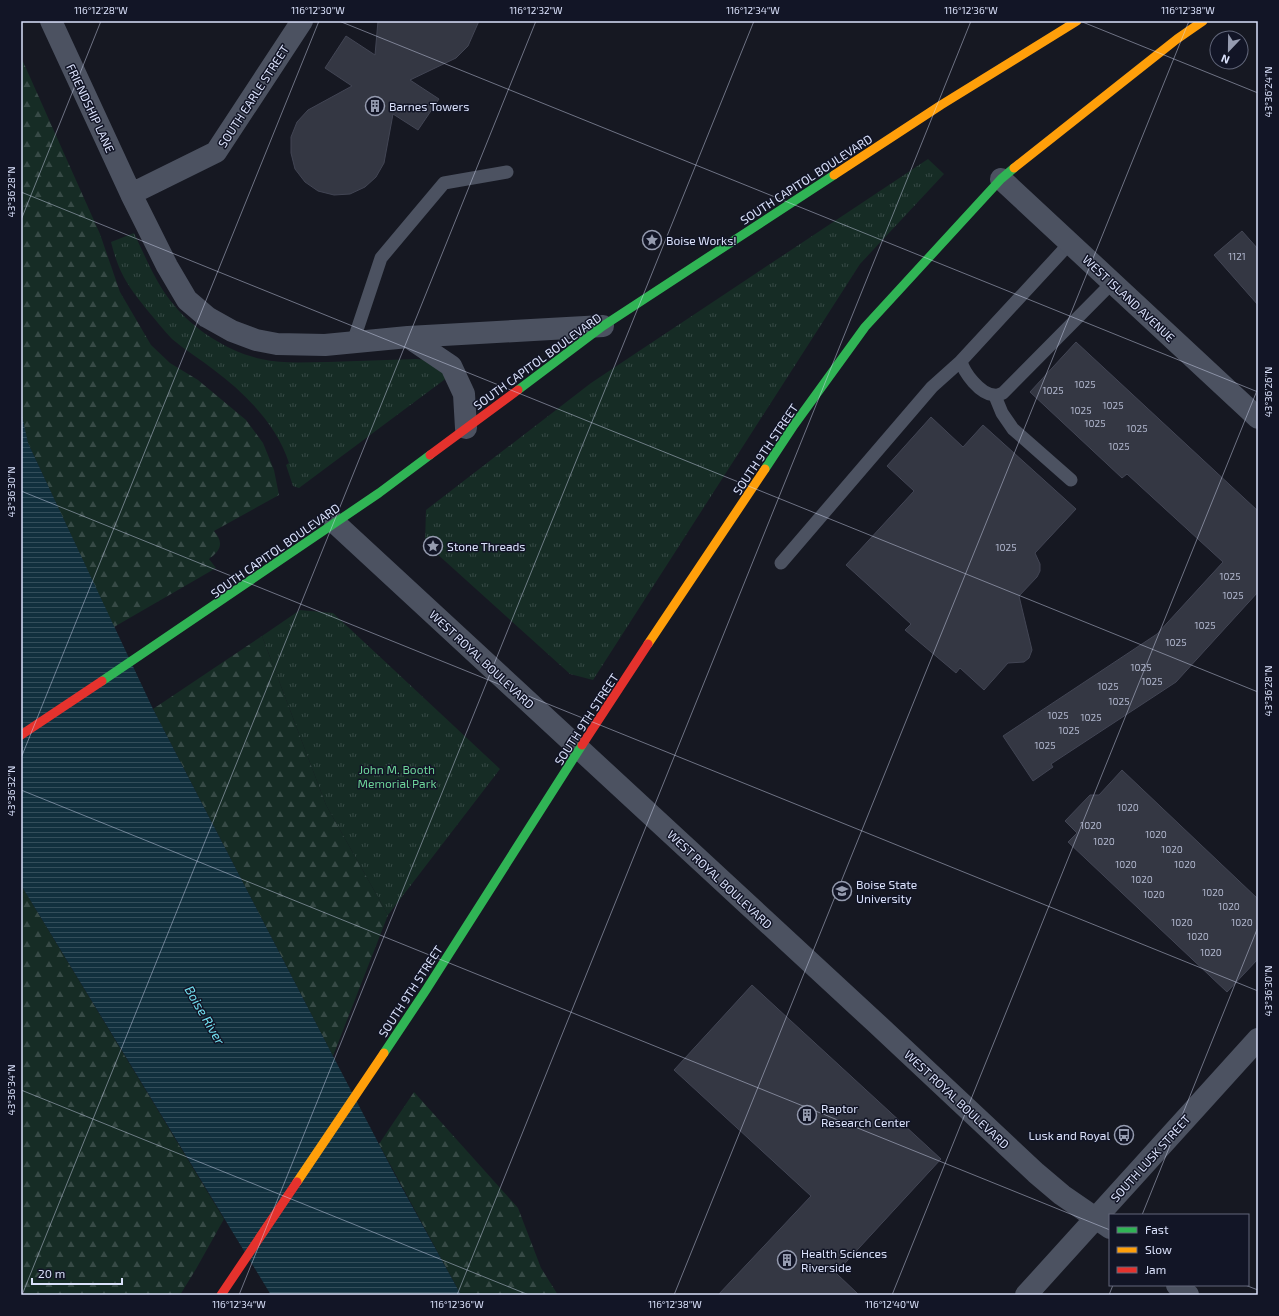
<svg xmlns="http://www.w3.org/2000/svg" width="1279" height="1316" font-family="'Exo 2',sans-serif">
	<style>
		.grass { fill: url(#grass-tufts) }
		.forest { fill: url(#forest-firs) }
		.water { fill: url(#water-rules) }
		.building { fill: #343743; stroke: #424554 }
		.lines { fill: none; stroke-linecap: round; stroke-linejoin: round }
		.lane { stroke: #4c5261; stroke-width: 13 }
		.street { stroke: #4c5261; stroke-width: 22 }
		.fast { stroke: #30b455; stroke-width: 9 }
		.slow { stroke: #ff9f0a; stroke-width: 9 }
		.jam { stroke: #e5322d; stroke-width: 9 }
		.ticks { fill: none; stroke: #dae1fb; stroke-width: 1; stroke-opacity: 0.45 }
		.labels { text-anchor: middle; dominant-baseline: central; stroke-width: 3; stroke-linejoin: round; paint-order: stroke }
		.number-label { font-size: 10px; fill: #b0b6cd }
		.street-label { font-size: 12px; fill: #dae1fb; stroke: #121526 }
		.poi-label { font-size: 12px; fill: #dae1fb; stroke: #121526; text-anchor: start }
		.park-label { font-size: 12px; fill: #6dd599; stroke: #121526 }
		.water-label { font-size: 13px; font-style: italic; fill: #73e0f1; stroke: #121526 }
		.neatline { fill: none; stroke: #dae1fb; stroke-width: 1.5 }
		.ticks-label { font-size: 10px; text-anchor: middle; fill: #dae1fb }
	</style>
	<defs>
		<pattern id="grass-tufts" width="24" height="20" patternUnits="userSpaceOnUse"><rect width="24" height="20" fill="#162c25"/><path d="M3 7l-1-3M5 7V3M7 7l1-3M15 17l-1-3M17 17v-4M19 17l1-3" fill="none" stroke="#374a46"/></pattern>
		<pattern id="forest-firs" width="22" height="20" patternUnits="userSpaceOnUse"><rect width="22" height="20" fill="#162c25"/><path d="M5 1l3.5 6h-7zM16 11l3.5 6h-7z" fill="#374a46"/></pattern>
		<pattern id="water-rules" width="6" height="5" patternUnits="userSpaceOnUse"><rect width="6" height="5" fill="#11303e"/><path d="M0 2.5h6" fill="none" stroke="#334e5b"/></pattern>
	</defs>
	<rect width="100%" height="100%" fill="#161822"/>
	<path class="grass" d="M 928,159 L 944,174 L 860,264 L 593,680 L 570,674 L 425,543 L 426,510 L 591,383 Z
		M 134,233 C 146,258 156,284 174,305 C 194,330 229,352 261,359 C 283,364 305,362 328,362 C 357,361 387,360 416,359 L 425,360 L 448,377 L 299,488 L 293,486 L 286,465 L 289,463 C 277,425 245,393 214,370 C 200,359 185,350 172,339 C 163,330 156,320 148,311 C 128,286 119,274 111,242 Z
		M 300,610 L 333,613 L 500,769 L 388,915 L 326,805 L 262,636 Z"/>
	<path class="forest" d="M 21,57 L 100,234 L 120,292 L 151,345 L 170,363 L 198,380 L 246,420 L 263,443 L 274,470 L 279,495 L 214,531 C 224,543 221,550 209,559 L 216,568 L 114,627 L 28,443 L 21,414 Z
		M 262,636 L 326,805 L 388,915 L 333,1056 L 153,709 Z
		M 21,885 L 224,1219 L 196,1269 L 180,1295 L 26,1295 L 21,1288 Z
		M 414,1092 L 518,1208 L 541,1268 L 558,1295 L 461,1295 L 379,1144 Z"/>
	<path class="water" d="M 21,411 L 28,443 L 153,709 L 333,1056 L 394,1173 L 461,1295 L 271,1295 L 21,885 Z"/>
	<path class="building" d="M 378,21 L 479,21 L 468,46 L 456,58 L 410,80 L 439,99 L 418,130 L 393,114 L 384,163 L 376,177 L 365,187 L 350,194 L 334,195 L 318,191 L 305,182 L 295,169 L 291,153 L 291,137 L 297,122 L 308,110 L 352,86 L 325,68 L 346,36 L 375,55 Z
		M 1242,231 L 1258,249 L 1258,305 L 1214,255 Z
		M 1076,342 L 1258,511 L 1258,592 L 1176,682 L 1051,764 L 1053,767 L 1033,781 L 1003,736 L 1157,634 L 1223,562 L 1127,474 L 1122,478 L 1030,392 Z
		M 931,417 L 963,447 L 983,425 L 1076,509 L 1035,553 L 1040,564 L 1040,571 L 1037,577 L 1019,596 L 1032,650 L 1029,658 L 1024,662 L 1008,663 L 984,690 L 960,668 L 956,673 L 905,630 L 911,624 L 846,565 L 914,491 L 887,466 Z
		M 1122,770 L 1258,899 L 1258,959 L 1227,992 L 1068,842 L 1077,833 L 1065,821 L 1090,795 L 1099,795 Z
		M 752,985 L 941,1159 L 836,1273 L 859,1295 L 718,1295 L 811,1196 L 674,1070 Z"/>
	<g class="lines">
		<path class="lane" d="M 1070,243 L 961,361 C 964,373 980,394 994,395 C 997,396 1000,394 1003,393 L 1112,283
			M 353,342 L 381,258 L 444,183 L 507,172
			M 995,396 L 1002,413 L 1013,429 L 1071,480
			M 781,563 L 932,387 L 961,361"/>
		<path class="street" d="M 51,21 L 131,194 L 167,266 L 187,300 L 207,317 L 232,331 L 256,340 L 277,344 L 325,345 L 408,337 L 603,326
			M 1001,179 L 1258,418
			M 131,194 L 216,152 L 302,21
			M 408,337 L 451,366 L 464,394 L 466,428
			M 335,523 L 876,1023 L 1036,1173 L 1062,1195 L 1110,1228
			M 1177,1285 L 1188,1295
			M 1026,1295 L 1258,1039"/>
		<path class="fast" d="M 518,390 L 603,326 L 834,175
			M 765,469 L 794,425 L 865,327 L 1001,179 L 1014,168
			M 102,681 L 379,493 L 430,455
			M 384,1053 L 426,990 L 582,745"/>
		<path class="slow" d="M 1014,168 L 1177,39 L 1203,21
			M 834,175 L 941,105 L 1077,21
			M 648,644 L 765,469
			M 297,1182 L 384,1053"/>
		<path class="jam" d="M 430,455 L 518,390
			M 21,735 L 102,681
			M 582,745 L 648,644
			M 221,1295 L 297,1182"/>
	</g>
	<path class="ticks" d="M 339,21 L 1258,392M 1080,21 L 1258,93M 21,192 L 1258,692M 21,220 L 101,21M 21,491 L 1258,991M 21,758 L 319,21M 21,790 L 1110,1230M 21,1090 L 529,1295M 1142,1215 L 1258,927M 1245,1285 L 1258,1290M 22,1295 L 536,21M 239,1295 L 754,21M 457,1295 L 971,21M 674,1295 L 1189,21M 892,1295 L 1258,388M 1109,1295 L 1113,1285"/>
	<defs>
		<g id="building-ring" transform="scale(1)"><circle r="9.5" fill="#121526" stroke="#959baf" stroke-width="1.5"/><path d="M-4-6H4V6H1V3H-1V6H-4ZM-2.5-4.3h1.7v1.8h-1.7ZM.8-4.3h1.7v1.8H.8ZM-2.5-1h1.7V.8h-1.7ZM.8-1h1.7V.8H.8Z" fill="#959baf"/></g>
		<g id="sight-ring" transform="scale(1)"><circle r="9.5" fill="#121526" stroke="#959baf" stroke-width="1.5"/><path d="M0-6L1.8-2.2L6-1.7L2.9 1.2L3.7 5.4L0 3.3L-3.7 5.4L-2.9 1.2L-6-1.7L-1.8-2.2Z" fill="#959baf"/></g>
		<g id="university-ring" transform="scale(1)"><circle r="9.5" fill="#121526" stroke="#959baf" stroke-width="1.5"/><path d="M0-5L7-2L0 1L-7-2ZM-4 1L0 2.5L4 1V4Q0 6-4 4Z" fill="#959baf"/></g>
		<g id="bus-ring" transform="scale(1)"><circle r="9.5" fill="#121526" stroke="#959baf" stroke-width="1.5"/><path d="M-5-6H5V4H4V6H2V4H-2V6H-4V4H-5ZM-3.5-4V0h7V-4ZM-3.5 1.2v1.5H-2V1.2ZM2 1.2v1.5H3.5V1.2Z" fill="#959baf"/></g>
	</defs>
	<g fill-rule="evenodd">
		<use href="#building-ring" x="375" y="106"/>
		<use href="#sight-ring" x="652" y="240"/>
		<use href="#sight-ring" x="433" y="546"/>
		<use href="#university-ring" x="842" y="891"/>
		<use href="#building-ring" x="807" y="1115"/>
		<use href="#bus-ring" x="1124" y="1135"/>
		<use href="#building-ring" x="787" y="1260"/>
	</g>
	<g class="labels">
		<g class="number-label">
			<text x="1237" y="256">1121</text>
			<text x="1085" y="384">1025</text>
			<text x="1053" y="390">1025</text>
			<text x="1113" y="405">1025</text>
			<text x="1081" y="410">1025</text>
			<text x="1095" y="423">1025</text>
			<text x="1137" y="428">1025</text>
			<text x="1119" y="446">1025</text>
			<text x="1006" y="547">1025</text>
			<text x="1230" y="576">1025</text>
			<text x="1233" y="595">1025</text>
			<text x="1205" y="625">1025</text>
			<text x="1176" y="642">1025</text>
			<text x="1141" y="667">1025</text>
			<text x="1152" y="681">1025</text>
			<text x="1108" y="686">1025</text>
			<text x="1119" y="701">1025</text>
			<text x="1058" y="715">1025</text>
			<text x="1091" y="717">1025</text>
			<text x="1069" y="730">1025</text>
			<text x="1045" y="745">1025</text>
			<text x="1128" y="807">1020</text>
			<text x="1091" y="825">1020</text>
			<text x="1156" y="834">1020</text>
			<text x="1104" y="841">1020</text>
			<text x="1172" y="849">1020</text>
			<text x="1126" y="864">1020</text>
			<text x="1185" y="864">1020</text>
			<text x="1142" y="879">1020</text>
			<text x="1213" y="892">1020</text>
			<text x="1154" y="894">1020</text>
			<text x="1229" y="906">1020</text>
			<text x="1182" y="922">1020</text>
			<text x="1242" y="922">1020</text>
			<text x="1198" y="936">1020</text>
			<text x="1211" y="952">1020</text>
		</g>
		<g class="street-label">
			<text transform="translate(253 96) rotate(-57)">SOUTH EARLE STREET</text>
			<text transform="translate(91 108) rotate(65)">FRIENDSHIP LANE</text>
			<text transform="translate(806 179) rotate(-33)">SOUTH CAPITOL BOULEVARD</text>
			<text transform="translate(1129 298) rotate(43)">WEST ISLAND AVENUE</text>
			<text transform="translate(537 361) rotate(-36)">SOUTH CAPITOL BOULEVARD</text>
			<text transform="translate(765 449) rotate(-56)">SOUTH 9TH STREET</text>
			<text transform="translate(275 550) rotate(-35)">SOUTH CAPITOL BOULEVARD</text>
			<text transform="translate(482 659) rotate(43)">WEST ROYAL BOULEVARD</text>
			<text transform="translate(586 719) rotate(-57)">SOUTH 9TH STREET</text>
			<text transform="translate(720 879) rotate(43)">WEST ROYAL BOULEVARD</text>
			<text transform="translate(410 991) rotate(-57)">SOUTH 9TH STREET</text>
			<text transform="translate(957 1099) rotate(43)">WEST ROYAL BOULEVARD</text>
			<text transform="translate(1150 1158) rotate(-48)">SOUTH LUSK STREET</text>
		</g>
		<g class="poi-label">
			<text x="389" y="106">Barnes Towers</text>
			<text x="666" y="240">Boise Works!</text>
			<text x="447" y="546">Stone Threads</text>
			<text x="856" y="884">Boise State<tspan x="856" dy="14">University</tspan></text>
			<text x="821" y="1108">Raptor<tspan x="821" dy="14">Research Center</tspan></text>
			<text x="1110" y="1135" text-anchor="end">Lusk and Royal</text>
			<text x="801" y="1253">Health Sciences<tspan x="801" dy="14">Riverside</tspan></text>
		</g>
		<g class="park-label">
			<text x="397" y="769">John M. Booth<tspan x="397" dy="14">Memorial Park</tspan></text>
		</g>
		<g class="water-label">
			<text transform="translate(205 1015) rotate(60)">Boise River</text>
		</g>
	</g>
	<rect width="1279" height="1316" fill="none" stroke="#121526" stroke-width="44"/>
	<rect x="1109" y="1214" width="140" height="72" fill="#121526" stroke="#62677b"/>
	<rect x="1117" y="1227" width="20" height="6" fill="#30b455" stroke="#62677b"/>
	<text x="1145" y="1234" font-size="12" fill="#dae1fb">Fast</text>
	<rect x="1117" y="1247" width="20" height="6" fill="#ff9f0a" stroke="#62677b"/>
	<text x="1145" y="1254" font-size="12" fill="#dae1fb">Slow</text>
	<rect x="1117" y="1267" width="20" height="6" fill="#e5322d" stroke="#62677b"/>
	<text x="1145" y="1274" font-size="12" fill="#dae1fb">Jam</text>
	<g transform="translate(1229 50) rotate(202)"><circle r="19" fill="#121526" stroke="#62677b"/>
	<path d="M0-3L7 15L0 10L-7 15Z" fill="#959baf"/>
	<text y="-6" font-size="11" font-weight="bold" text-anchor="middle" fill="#dae1fb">N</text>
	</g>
	<path d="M32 1278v6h90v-6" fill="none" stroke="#dae1fb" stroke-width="2"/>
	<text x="38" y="1278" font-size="12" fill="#dae1fb" stroke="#121526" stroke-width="3" paint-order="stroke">20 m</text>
	<rect x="22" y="22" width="1235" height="1272" class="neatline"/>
	<g class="ticks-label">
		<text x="101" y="14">116°12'28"W</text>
		<text x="318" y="14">116°12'30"W</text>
		<text x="536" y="14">116°12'32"W</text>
		<text x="753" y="14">116°12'34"W</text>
		<text x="971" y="14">116°12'36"W</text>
		<text x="1188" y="14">116°12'38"W</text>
		<text transform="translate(1268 92) rotate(-90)" y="4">43°36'24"N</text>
		<text transform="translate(11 192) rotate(-90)" y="4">43°36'28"N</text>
		<text transform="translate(1268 392) rotate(-90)" y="4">43°36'26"N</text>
		<text transform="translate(11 492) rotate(-90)" y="4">43°36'30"N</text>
		<text transform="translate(1268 691) rotate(-90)" y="4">43°36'28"N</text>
		<text transform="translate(11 791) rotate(-90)" y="4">43°36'32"N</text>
		<text transform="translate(1268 991) rotate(-90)" y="4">43°36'30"N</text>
		<text transform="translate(11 1090) rotate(-90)" y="4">43°36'34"N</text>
		<text x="239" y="1308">116°12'34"W</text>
		<text x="457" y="1308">116°12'36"W</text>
		<text x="675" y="1308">116°12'38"W</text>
		<text x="892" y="1308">116°12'40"W</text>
	</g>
</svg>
